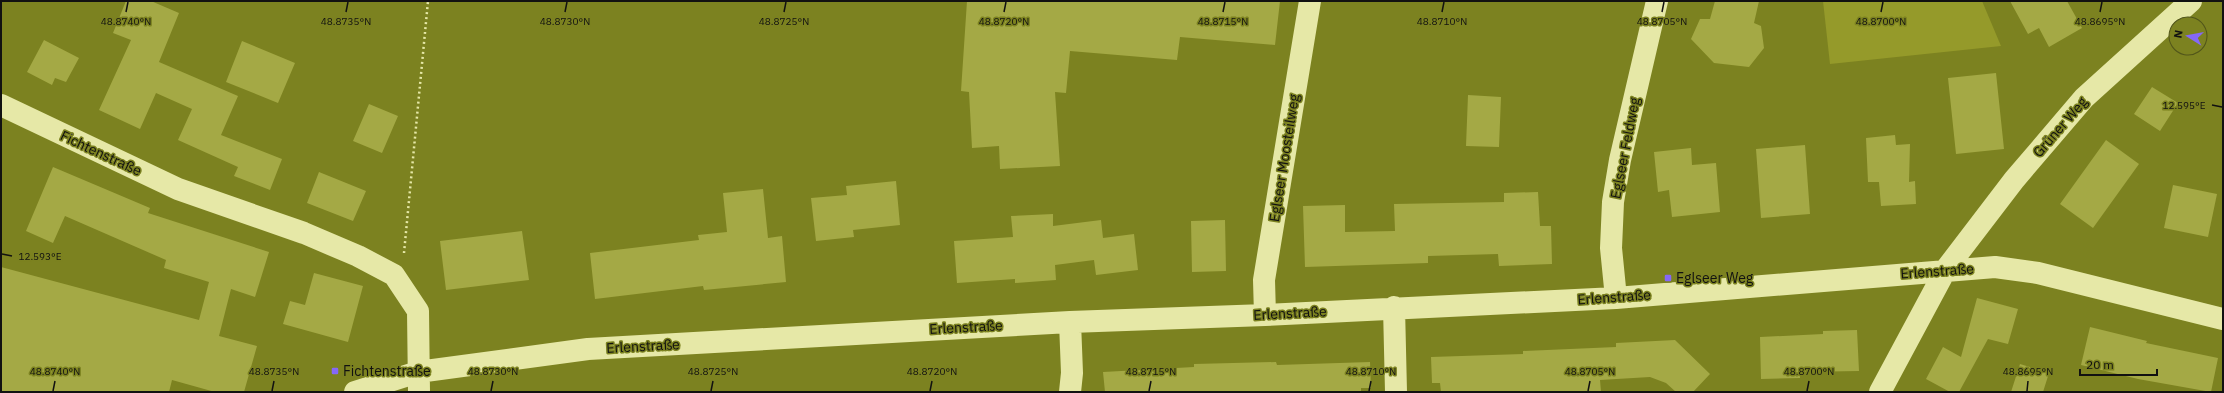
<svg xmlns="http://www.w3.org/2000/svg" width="2224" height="393" font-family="'IBM Plex Sans',sans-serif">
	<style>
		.green { fill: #959a2a }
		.building { fill: #a4a945 }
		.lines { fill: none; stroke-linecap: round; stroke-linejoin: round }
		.path { stroke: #e6e8a7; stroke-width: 2.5; stroke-dasharray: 2 3; stroke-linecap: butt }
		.minor { stroke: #e6e8a7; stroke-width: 22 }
		.ticks { fill: none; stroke: #111; stroke-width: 1.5 }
		.poi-dot { fill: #8568f6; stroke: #7c8220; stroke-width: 1.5 }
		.labels { text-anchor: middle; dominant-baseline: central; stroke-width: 3; stroke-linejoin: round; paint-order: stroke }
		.street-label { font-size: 14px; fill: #111; stroke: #7c8220 }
		.poi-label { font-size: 14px; fill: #111; stroke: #7c8220; text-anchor: start }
		.ticks-label { font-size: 10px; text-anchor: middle; fill: #111; stroke: #7c8220; stroke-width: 3; stroke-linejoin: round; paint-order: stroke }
	</style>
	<rect width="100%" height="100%" fill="#7c8220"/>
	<path class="green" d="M 1823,1 L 1982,1 L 2001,46 L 1830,64 Z"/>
	<path class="building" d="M 126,1 L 151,1 L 179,13 L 159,62 L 238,96 L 221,135 L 282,159 L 270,190 L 234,176 L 238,167 L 178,140 L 192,109 L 156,93 L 140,129 L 99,110 L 131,40 L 113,33 Z
		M 967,1 L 1280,1 L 1275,45 L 1180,37 L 1177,60 L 1070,51 L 1066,93 L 1055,92 L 1060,166 L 1000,169 L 999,146 L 972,148 L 969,92 L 961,91 Z
		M 1715,1 L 1759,1 L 1754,23 L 1761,26 L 1764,48 L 1749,67 L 1714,63 L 1691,39 L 1700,19 L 1710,19 Z
		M 2010,1 L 2067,1 L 2082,28 L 2049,47 L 2039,28 L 2028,34 Z
		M 44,40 L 79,58 L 66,82 L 55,78 L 52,85 L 27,72 Z
		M 242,41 L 295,63 L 278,103 L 226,82 Z
		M 1996,73 L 2004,149 L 1956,154 L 1948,78 Z
		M 2152,87 L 2178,103 L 2160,131 L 2134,114 Z
		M 1468,95 L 1501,97 L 1499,147 L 1466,146 Z
		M 369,104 L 398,116 L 382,153 L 353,141 Z
		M 1895,135 L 1896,145 L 1910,144 L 1909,182 L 1915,181 L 1916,204 L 1881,206 L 1879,182 L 1868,182 L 1866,138 Z
		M 2106,140 L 2139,164 L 2093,228 L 2060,204 Z
		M 1805,145 L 1810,214 L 1761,218 L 1756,149 Z
		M 1691,148 L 1692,165 L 1716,163 L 1720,212 L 1672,217 L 1669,190 L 1658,192 L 1654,152 Z
		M 53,167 L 150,208 L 148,213 L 269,252 L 255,297 L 231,289 L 219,336 L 257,346 L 244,392 L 215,392 L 172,380 L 169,392 L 1,392 L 1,267 L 199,320 L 209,282 L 164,268 L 166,260 L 65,216 L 53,243 L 26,231 Z
		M 319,172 L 366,191 L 353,221 L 307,203 Z
		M 896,181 L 900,225 L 853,230 L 854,237 L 816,241 L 811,198 L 847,195 L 846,186 Z
		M 2173,185 L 2217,194 L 2208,237 L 2164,228 Z
		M 763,189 L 768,238 L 782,236 L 786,282 L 704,290 L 703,286 L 595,299 L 590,253 L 699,240 L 698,235 L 727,232 L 723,193 Z
		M 1538,192 L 1540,226 L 1551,226 L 1552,264 L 1499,266 L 1498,254 L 1428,256 L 1428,263 L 1305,267 L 1303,206 L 1345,205 L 1345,232 L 1395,231 L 1394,204 L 1504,202 L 1504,193 Z
		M 1053,214 L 1053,226 L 1101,220 L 1103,238 L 1134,234 L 1138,270 L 1096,275 L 1094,260 L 1055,265 L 1056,280 L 1015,283 L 1015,279 L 957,283 L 954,241 L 1013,237 L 1011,216 Z
		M 1225,220 L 1226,271 L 1192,272 L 1191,221 Z
		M 522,231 L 529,280 L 446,290 L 440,241 Z
		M 314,273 L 363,286 L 348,342 L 283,324 L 290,301 L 305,305 Z
		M 1977,298 L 2018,309 L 2008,344 L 1988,339 L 1959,392 L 1950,392 L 1926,379 L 1943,347 L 1961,357 Z
		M 2090,327 L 2147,341 L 2146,343 L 2218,358 L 2211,392 L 2138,379 L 2081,365 Z
		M 1857,330 L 1859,371 L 1800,372 L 1800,378 L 1761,379 L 1760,337 L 1823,334 L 1823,331 Z
		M 1675,340 L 1710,374 L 1693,392 L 1676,392 L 1666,383 L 1650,377 L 1600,380 L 1601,392 L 1441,392 L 1440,383 L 1432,383 L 1431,357 L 1523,354 L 1523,351 L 1616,347 L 1616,343 Z
		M 1276,362 L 1277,365 L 1370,362 L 1371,388 L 1361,388 L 1361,392 L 1105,392 L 1103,372 L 1194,367 L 1194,364 Z
		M 2020,364 L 2049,373 L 2043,392 L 2011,392 Z"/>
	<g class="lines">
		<path class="path" d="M 404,253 L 428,1"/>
		<path class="minor" d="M 1,105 L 178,189 L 304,233 L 358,256 L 394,275 L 418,311 L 419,392
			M 1616,298 L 1611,248 L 1613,202 L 1620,160 L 1657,1
			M 1394,307 L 1396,392
			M 1265,315 L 1264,280 L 1310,1
			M 1070,322 L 1072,373 L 1070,392
			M 355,392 L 418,372 L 588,349 L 1070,322 L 1265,315 L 1616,298 L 1995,267 L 2038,273 L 2223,319
			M 1880,392 L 1946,269 L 2014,180 L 2084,98 L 2191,1"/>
	</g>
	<path class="ticks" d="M 126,12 L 128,2M 346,12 L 348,2M 565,12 L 567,2M 784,12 L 786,2M 1004,12 L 1006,2M 1223,12 L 1225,2M 1442,12 L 1444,2M 1662,12 L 1664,2M 1881,12 L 1883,2M 2100,12 L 2102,2M 2212,105 L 2222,107M 2,254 L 12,256M 53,391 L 55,381M 272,391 L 274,381M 491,391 L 493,381M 711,391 L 713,381M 930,391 L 932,381M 1149,391 L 1151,381M 1369,391 L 1371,381M 1588,391 L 1590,381M 1807,391 L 1809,381M 2027,391 L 2028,381"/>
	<g class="poi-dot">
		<rect x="1664" y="274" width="8" height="8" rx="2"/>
		<rect x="331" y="367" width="8" height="8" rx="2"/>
	</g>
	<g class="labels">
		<g class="street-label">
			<text transform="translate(2060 127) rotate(-49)">Grüner Weg</text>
			<text transform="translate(1625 148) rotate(-79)">Eglseer Feldweg</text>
			<text transform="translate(101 153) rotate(25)">Fichtenstraße</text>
			<text transform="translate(1284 158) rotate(-81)">Eglseer Moosteilweg</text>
			<text transform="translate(1937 271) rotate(-4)">Erlenstraße</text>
			<text transform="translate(1614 297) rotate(-4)">Erlenstraße</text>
			<text transform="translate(1290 313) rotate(-3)">Erlenstraße</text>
			<text transform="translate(966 327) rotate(-3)">Erlenstraße</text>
			<text transform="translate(643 346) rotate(-3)">Erlenstraße</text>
		</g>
		<g class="poi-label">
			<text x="1676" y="278">Eglseer Weg</text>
			<text x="343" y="371">Fichtenstraße</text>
		</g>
	</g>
	<g class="ticks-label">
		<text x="126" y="25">48.8740°N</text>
		<text x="346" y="25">48.8735°N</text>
		<text x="565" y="25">48.8730°N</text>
		<text x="784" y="25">48.8725°N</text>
		<text x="1004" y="25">48.8720°N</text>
		<text x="1223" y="25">48.8715°N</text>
		<text x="1442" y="25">48.8710°N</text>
		<text x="1662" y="25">48.8705°N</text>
		<text x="1881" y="25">48.8700°N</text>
		<text x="2100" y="25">48.8695°N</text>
		<text x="2184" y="109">12.595°E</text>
		<text x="40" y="260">12.593°E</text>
		<text x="55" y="375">48.8740°N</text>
		<text x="274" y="375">48.8735°N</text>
		<text x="493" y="375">48.8730°N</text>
		<text x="713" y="375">48.8725°N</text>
		<text x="932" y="375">48.8720°N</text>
		<text x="1151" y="375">48.8715°N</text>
		<text x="1371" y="375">48.8710°N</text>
		<text x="1590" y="375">48.8705°N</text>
		<text x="1809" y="375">48.8700°N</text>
		<text x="2028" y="375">48.8695°N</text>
	</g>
	<rect width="2224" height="393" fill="none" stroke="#111111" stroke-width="4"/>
	<g transform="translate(2188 36) rotate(281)"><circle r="19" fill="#7c8220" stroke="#51551a"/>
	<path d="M0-3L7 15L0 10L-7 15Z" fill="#8568f6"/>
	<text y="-6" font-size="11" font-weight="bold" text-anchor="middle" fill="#111111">N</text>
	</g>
	<path d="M2080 369v6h77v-6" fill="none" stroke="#111111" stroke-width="2"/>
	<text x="2086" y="369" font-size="12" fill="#111111" stroke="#7c8220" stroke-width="3" paint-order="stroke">20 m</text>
</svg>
